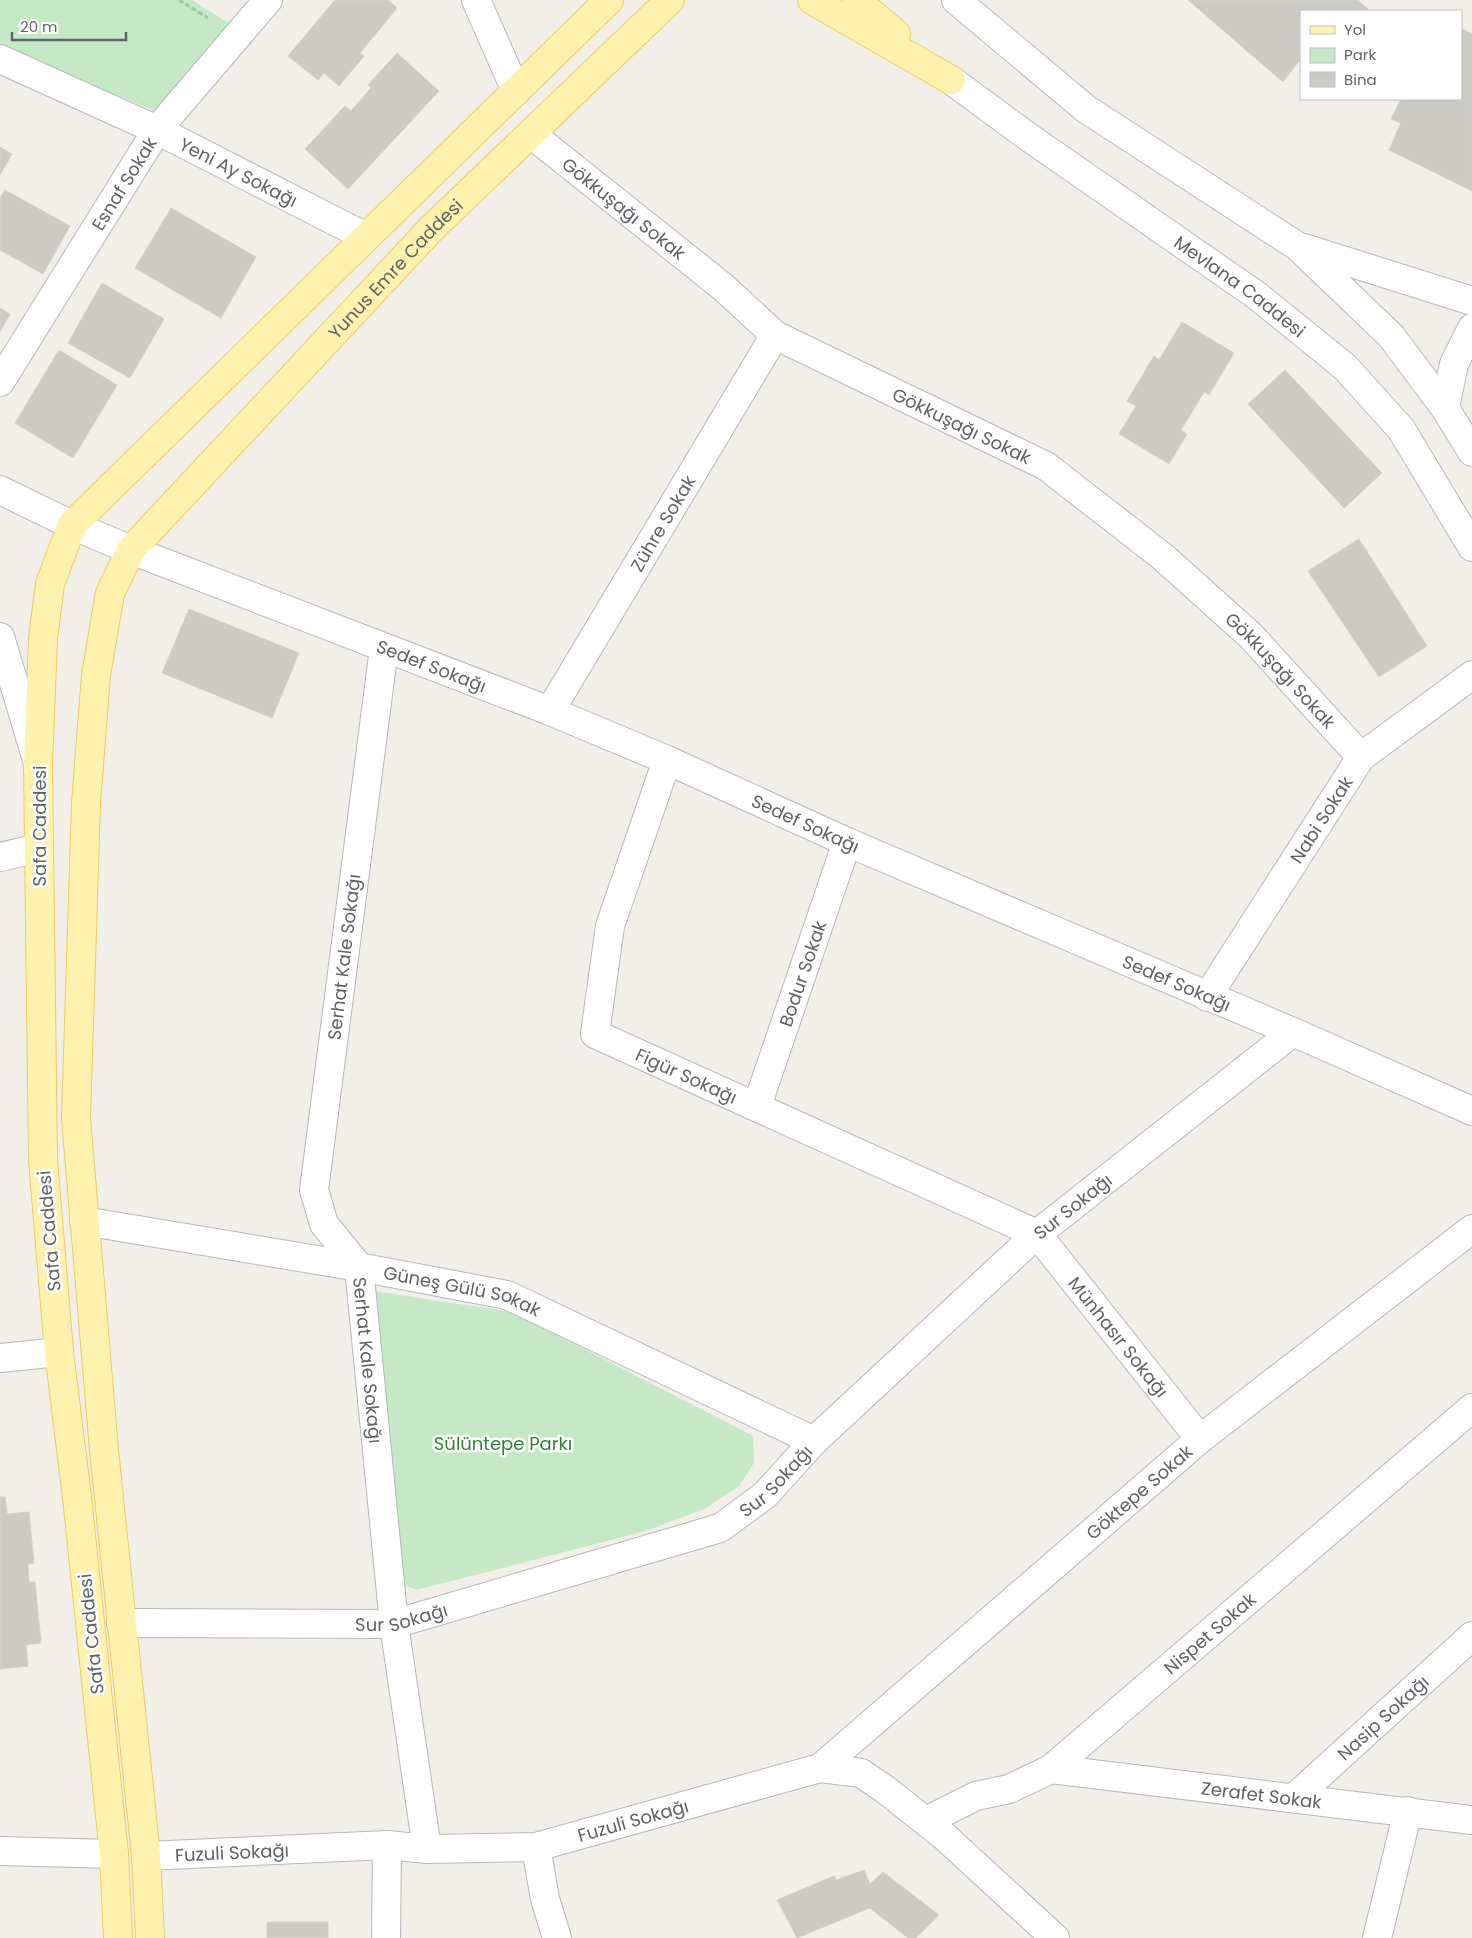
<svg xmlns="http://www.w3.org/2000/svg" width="1472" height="1938" font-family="Poppins,sans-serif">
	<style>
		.green { fill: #c5e8c5 }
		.building { fill: #cccac5; stroke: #d6d1c6 }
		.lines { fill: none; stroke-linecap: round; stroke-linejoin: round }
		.street-casing { stroke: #b5b8bc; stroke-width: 30 }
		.secondary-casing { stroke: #b6babf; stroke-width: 30 }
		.primary-casing { stroke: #f2c960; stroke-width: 30 }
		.path { stroke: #9cc7a9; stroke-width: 3; stroke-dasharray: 5 2.5; stroke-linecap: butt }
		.street { stroke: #fff; stroke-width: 28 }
		.secondary { stroke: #fff; stroke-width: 28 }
		.primary { stroke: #fff2af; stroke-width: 28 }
		.labels { text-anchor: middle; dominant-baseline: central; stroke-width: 5; stroke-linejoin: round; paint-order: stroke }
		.street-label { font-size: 18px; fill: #5f6368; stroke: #fff }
		.park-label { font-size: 18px; fill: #348238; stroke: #fff }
	</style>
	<rect width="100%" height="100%" fill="#f1efe8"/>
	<path class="green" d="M 0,0 L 192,0 L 238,29 L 158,112 L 0,47 Z
		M 373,1291 L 512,1312 L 753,1436 L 754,1463 L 739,1486 L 704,1509 L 646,1531 L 416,1590 L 403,1584 Z"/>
	<path class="building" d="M 335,0 L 388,0 L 397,8 L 360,53 L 364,56 L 339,86 L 324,73 L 318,80 L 288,56 Z
		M 1188,0 L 1358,0 L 1368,9 L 1366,11 L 1301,11 L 1301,62 L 1299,61 L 1283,82 Z
		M 1461,28 L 1472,34 L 1472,191 L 1389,150 L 1401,123 L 1391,119 L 1401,99 L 1461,99 Z
		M 397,53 L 439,91 L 348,189 L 305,149 L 345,106 L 351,111 L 371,88 L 368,85 Z
		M 0,147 L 12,154 L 0,175 Z
		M 5,190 L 70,226 L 43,274 L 0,250 L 0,198 Z
		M 171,208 L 256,257 L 221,318 L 135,268 Z
		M 102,283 L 164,319 L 130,378 L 68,343 Z
		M 0,308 L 10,314 L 0,332 Z
		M 1182,322 L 1234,353 L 1209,395 L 1204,392 L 1181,430 L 1187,434 L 1169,464 L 1119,434 L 1136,406 L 1127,401 L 1154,356 L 1159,360 Z
		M 59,350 L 117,385 L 73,458 L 15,423 Z
		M 1285,370 L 1382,473 L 1344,508 L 1248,404 Z
		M 1359,539 L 1427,646 L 1379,677 L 1308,571 Z
		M 189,609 L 299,653 L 272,718 L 162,673 Z
		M 0,1497 L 5,1497 L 7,1514 L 29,1512 L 34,1563 L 28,1564 L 29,1582 L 35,1582 L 41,1643 L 26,1645 L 28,1666 L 0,1669 Z
		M 864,1870 L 870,1884 L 883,1872 L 939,1915 L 916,1938 L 908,1938 L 870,1908 L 797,1938 L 777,1900 L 834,1876 L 836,1880 Z
		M 267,1922 L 328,1922 L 328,1938 L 267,1938 Z"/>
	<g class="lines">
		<g class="street-casing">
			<g id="street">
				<path d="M 476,0 L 516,91"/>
				<path id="s1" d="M 0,59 L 157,130 L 366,237"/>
				<path id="s2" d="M 531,134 L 723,287 L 775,335 L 1046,466 L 1163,557 L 1251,636 L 1361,757"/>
				<path id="s3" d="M 0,382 L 157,130 L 268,0"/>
				<path id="s4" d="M 131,550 L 550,711 L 667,760 L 847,842 L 1293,1032 L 1472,1111"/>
				<path id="s5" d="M 384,648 L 314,1190 L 324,1224 L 359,1267 L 394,1624 L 427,1849"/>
				<path id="s6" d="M 550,711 L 775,335"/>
				<path id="s7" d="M 667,760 L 610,926 L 595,1034 L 1037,1234 L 1200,1439"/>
				<path d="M 0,857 L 39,848"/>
				<path id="s8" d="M 1207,997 L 1361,757 L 1472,675"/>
				<path id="s9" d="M 757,1106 L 847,842"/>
				<path id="s10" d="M 84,1221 L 359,1267 L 507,1295 L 814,1441"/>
				<path d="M 0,1358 L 59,1352"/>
				<path id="s11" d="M 121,1623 L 394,1624 L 720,1528 L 765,1495 L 814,1441 L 1037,1234 L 1293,1032"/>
				<path id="s12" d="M 820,1768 L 1200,1439 L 1472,1229"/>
				<path id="s13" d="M 1051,1769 L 1472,1820"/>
				<path id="s14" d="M 1294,1798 L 1472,1636"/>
				<path id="s15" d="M 926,1821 L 976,1796 L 1009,1789 L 1051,1769 L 1472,1408"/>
				<path d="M 536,1847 L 545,1899 L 557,1938"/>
				<path d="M 0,1851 L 114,1854"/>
				<path id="s16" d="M 146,1856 L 387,1845 L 427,1849 L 536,1847 L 820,1768 L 861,1773 L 886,1790 L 945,1837 L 1055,1938"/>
				<path d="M 386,1938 L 387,1845"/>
				<path d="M 1377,1938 L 1408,1811"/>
			</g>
		</g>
		<g class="secondary-casing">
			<g id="secondary">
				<path d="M 956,0 L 1086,109 L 1297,246 L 1391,336 L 1445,408 L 1472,452"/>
				<path id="s17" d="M 951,80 L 1027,136 L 1256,295 L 1345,367 L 1401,429 L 1472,547"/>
				<path d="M 1304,248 L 1472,301"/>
				<path d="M 1445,408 L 1454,364 L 1472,328"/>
				<path d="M 0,490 L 72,525 L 131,550"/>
				<path d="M 0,637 L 37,760"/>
			</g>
		</g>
		<g class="primary-casing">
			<g id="primary">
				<path d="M 812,0 L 951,80"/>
				<path d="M 856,0 L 896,34"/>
				<path d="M 118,1938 L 114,1854 L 77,1497 L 59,1352 L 43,1160 L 38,764 L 43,639 L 50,584 L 72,525 L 609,0"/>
				<path id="s18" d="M 150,1938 L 146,1856 L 104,1450 L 76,1118 L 86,803 L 96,675 L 110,593 L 131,550 L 432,228 L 670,0"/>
			</g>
		</g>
		<path class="path" d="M 179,0 L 208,18"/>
		<use href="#street" class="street"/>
		<use href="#secondary" class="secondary"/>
		<use href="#primary" class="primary"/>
	</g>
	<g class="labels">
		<g class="street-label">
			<text stroke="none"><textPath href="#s1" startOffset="264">Yeni Ay Sokağı</textPath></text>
			<text stroke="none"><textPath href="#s3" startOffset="234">Esnaf Sokak</textPath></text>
			<text stroke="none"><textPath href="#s2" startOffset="119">Gökkuşağı Sokak</textPath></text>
			<text stroke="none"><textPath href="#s18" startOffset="1784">Yunus Emre Caddesi</textPath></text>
			<text stroke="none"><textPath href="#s17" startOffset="355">Mevlana Caddesi</textPath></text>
			<text stroke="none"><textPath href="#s2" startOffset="524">Gökkuşağı Sokak</textPath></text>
			<text stroke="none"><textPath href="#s6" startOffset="219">Zühre Sokak</textPath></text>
			<text stroke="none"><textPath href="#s4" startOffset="322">Sedef Sokağı</textPath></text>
			<text stroke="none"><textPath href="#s2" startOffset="929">Gökkuşağı Sokak</textPath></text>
			<text stroke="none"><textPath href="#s8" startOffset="211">Nabi Sokak</textPath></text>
			<text stroke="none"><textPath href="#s4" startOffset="728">Sedef Sokağı</textPath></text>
			<text transform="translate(39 826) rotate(-90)">Safa Caddesi</text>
			<text transform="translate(344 957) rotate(-83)">Serhat Kale Sokağı</text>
			<text stroke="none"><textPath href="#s9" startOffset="140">Bodur Sokak</textPath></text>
			<text stroke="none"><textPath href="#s4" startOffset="1132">Sedef Sokağı</textPath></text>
			<text stroke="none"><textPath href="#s7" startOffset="385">Figür Sokağı</textPath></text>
			<text stroke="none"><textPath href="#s11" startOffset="1091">Sur Sokağı</textPath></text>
			<text transform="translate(49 1231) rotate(-95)">Safa Caddesi</text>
			<text stroke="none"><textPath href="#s10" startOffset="385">Güneş Gülü Sokak</textPath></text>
			<text stroke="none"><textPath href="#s7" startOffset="901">Münhasır Sokağı</textPath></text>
			<text stroke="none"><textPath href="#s5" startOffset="731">Serhat Kale Sokağı</textPath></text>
			<text stroke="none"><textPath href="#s11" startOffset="686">Sur Sokağı</textPath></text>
			<text stroke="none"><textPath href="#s12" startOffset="422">Göktepe Sokak</textPath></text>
			<text stroke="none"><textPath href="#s11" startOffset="281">Sur Sokağı</textPath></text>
			<text stroke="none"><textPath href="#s15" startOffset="345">Nispet Sokak</textPath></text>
			<text transform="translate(91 1634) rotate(-96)">Safa Caddesi</text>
			<text stroke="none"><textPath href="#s14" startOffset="120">Nasip Sokağı</textPath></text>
			<text stroke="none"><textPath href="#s13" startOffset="212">Zerafet Sokak</textPath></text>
			<text stroke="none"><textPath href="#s16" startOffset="491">Fuzuli Sokağı</textPath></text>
			<text stroke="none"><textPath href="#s16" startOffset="86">Fuzuli Sokağı</textPath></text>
		</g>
		<g class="park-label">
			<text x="503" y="1443">Sülüntepe Parkı</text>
		</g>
	</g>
	<rect x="1300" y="10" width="162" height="90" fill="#ffffff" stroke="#bfc1c3"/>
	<rect x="1310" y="26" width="25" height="8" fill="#fff2af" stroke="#bfc1c3"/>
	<text x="1344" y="35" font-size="15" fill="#5f6368">Yol</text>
	<rect x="1310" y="48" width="25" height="15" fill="#c5e8c5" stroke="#bfc1c3"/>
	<text x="1344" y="60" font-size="15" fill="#5f6368">Park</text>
	<rect x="1310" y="72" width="25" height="15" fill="#cccac5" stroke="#bfc1c3"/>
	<text x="1344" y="85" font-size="15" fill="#5f6368">Bina</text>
	<path d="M12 32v8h114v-8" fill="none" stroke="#5f6368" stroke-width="2.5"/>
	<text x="20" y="32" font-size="15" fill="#5f6368" stroke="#ffffff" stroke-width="4" paint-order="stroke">20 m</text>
</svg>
